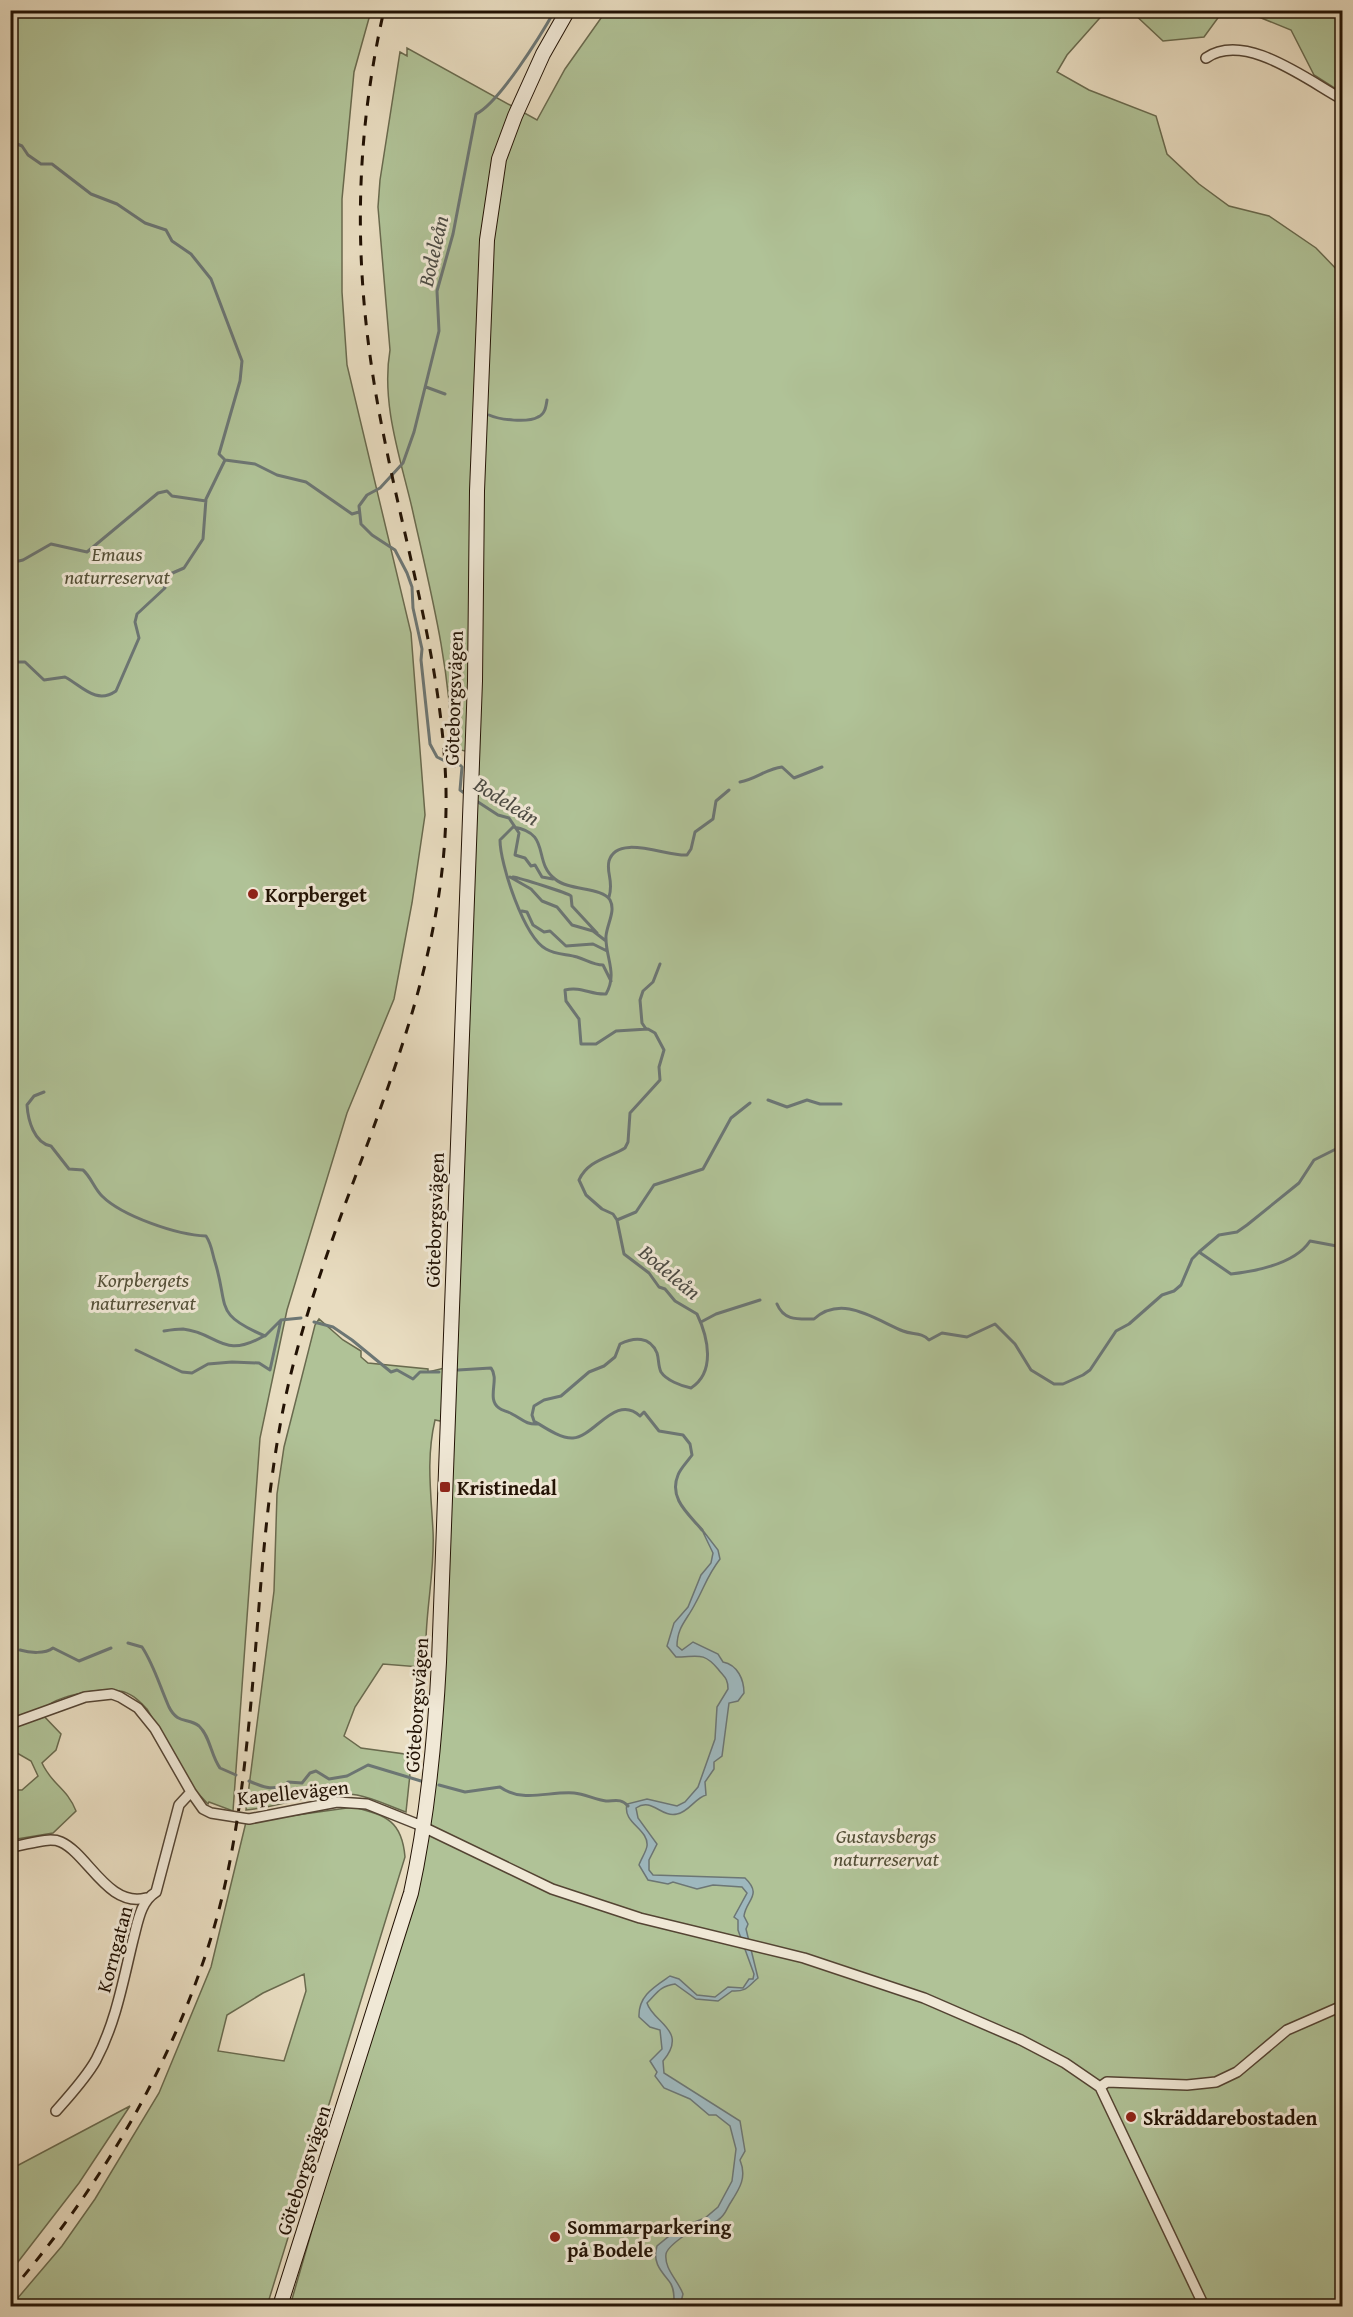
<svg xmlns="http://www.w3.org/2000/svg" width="1353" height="2317" font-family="'Gentium Book Plus',serif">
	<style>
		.green { fill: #b0c297; stroke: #696a4e; stroke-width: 1.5; fill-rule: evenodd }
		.water { fill: #9eb8be; stroke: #6c7674; stroke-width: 1.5 }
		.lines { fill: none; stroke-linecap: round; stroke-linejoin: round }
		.stream { stroke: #6c7674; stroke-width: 3 }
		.street-casing { stroke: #544433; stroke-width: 12 }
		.secondary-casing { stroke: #221204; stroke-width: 16 }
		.street { stroke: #f0e8d6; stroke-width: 9 }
		.secondary { stroke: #f0e8d6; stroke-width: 14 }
		.rail { stroke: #221204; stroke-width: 3; stroke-dasharray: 10 10; stroke-linecap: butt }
		.poi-dot { fill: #8f2418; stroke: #f0e8d6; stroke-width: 2 }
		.labels { text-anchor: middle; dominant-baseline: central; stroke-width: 6; stroke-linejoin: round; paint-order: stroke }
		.park-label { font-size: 20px; font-style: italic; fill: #545037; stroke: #f0e8d6 }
		.street-label { font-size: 20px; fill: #221204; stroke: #f0e8d6 }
		.poi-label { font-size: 20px; font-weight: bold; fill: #221204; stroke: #f0e8d6; text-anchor: start }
		.water-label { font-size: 21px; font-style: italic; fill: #4d4c45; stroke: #f0e8d6 }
	</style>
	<rect width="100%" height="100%" fill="#e8dcc0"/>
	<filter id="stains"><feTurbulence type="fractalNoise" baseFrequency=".00333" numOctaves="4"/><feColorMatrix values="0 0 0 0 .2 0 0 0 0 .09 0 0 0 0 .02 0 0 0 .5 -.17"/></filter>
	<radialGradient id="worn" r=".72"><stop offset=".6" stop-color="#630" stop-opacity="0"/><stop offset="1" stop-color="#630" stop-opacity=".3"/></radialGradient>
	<path class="green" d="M 11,11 L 371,11 L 354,72 L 342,199 L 342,292 L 347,365 L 411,633 L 425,815 L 412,903 L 394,999 L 347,1113 L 287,1310 L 260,1438 L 233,1811 L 209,1802 L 208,1804 L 195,1790 L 147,1709 C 139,1701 132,1693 120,1691 C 101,1687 49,1696 41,1713 L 61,1734 L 56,1750 L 42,1763 C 52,1785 67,1788 76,1811 L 53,1833 L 11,1840 L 11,1790 L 22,1790 L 38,1776 L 31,1761 L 10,1749 Z
		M 606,11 L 1106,11 L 1067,55 L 1057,72 L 1089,90 L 1156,116 L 1167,154 L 1199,184 L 1229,206 L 1269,216 L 1316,248 L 1342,275 L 1342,2306 L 290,2306 L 422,1851 L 450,1423 L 435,1420 C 426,1459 431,1492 433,1531 C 435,1566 427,1603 426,1639 L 421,1643 L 420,1667 L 383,1664 L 355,1707 L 344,1736 L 361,1748 L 412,1755 L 406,1812 C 391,1807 374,1798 357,1795 C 320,1789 282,1807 246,1810 L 274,1591 L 277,1494 L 284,1447 L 315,1325 L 319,1319 L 343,1340 L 361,1351 L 361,1357 L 368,1363 L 428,1369 L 428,1372 L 453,1366 L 474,753 L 452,748 C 450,665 430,589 412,508 C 400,457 381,403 390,350 L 378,207 L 380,180 L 400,52 L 407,56 L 407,48 L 537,120 L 565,69 Z
		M 1131,11 L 1223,11 L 1204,37 L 1163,41 Z
		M 1244,11 L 1342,11 L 1342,86 L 1336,89 L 1314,75 L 1291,30 Z
		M 354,1807 C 387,1816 402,1821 405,1857 L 267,2306 L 11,2306 L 62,2246 L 95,2199 L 159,2093 L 211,1967 L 246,1822 ZM 304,1974 L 306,1991 L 284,2061 L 218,2051 L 227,2015 L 263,1993 Z
		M 130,2106 L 79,2183 L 11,2271 L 11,2169 Z"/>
	<path class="water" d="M 701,1528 L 718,1550 L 720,1559 C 707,1576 705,1586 695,1604 C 687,1620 677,1627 677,1646 L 682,1650 L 693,1642 L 718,1654 L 723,1662 C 738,1665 744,1680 744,1693 L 738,1701 L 729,1703 L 722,1756 L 714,1762 L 714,1769 L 705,1782 L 706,1795 C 695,1798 689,1812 677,1814 C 661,1818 652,1797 636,1808 L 638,1818 L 657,1844 L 649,1860 L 649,1870 L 653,1875 L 745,1878 C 763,1895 746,1900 744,1916 L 748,1924 L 746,1929 L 758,1978 C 748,1986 747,1992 732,1991 L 718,2001 L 696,1999 L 675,1984 C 660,1986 657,1993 647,2003 C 653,2023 689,2030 663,2061 L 664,2073 L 740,2121 L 745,2151 L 740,2160 C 747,2177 740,2188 731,2202 C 726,2209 726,2215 718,2220 C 713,2224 706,2223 701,2225 C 693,2229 667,2246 666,2254 C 664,2269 678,2280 683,2294 L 680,2306 L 674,2306 C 674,2299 675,2288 669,2281 C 661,2271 652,2262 657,2246 L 679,2228 L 705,2218 L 718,2207 L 732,2181 L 736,2149 L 730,2126 L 716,2115 L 709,2115 L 690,2099 L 664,2088 L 655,2076 L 657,2072 L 650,2061 L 662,2049 L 660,2030 L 650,2027 L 639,2017 C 638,1996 654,1987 670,1976 L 679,1979 L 697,1995 L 715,1997 L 728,1987 L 743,1988 L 749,1979 L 753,1979 L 754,1974 L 738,1930 L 738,1920 L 734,1917 L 747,1893 L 742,1887 L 713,1885 L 697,1889 L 673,1882 L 668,1884 L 648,1880 L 639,1865 C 641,1859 646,1852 647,1846 C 649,1829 622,1823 627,1804 L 647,1799 L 677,1806 L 685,1802 L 698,1787 L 715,1739 L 717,1707 L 728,1689 C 728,1678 724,1677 718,1669 C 703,1651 697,1657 676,1657 L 667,1646 L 674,1623 L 688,1607 L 701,1575 L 711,1563 L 713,1553 Z"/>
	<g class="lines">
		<path class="stream" d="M 10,141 L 22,146 L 28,155 L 41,164 L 52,164 L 91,194 L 117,204 L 145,223 L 166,230 L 172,241 L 191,254 L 211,279 L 242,361 L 240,381 L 219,454 L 225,460 L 255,464 L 277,475 L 306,482 L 352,514 L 359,512
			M 426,387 L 445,394
			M 489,415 C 500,420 528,423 538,417 C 545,414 546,407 547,400
			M 10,563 L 23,560 L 51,544 L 87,552 L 158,493 L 167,491 L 172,496 L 206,501
			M 10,670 L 16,662 L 25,662 L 44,680 L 65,677 C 82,686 96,705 116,691 L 139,638 L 135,622 L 137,614 L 165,588 L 161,578 L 184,568 L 203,539 L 206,499 L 225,460
			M 10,686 L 12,717
			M 740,782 C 756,779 766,769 782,767 L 794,778 L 822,767
			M 467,795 L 460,790 L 462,767 L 459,764 L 455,766 L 437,757 L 430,744 L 421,660 L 422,649 L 413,608 L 412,587 L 407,573 L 395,550 L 372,535 L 361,524 L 359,506 L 367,495 L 380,488 L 403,463 L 414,432 L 439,331 L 437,291 L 453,234 L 476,114 C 499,103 541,35 555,10
			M 475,800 L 498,815 L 509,818 L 519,833 L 515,855 L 525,858 L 531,866 L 535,865 L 542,877 L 553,879
			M 513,827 C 552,833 532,861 555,879 C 569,891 602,887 610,900 C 616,911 607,924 606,936 C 605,957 618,973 606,994 C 591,995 581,986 565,990 L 566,1001 L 579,1019 L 581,1044 L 596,1044 L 616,1031 L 648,1029 L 655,1033 L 664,1050 L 659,1067 L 660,1080 L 630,1113 L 628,1142 L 625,1148 C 609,1158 588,1160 579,1180 L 586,1195 L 602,1209 L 613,1214 L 617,1220 L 624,1254 L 649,1273 L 659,1287 L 665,1289 L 675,1301 L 697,1314 C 708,1337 716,1372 691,1388 C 681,1386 666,1380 661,1372 C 658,1366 659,1359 657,1353 C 650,1336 634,1337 620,1344 L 615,1357 L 604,1366 L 589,1372 L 561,1396 L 544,1400 L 534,1406 L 532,1415 L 534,1421 C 544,1427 561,1439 573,1438 C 594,1437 616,1393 640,1416 L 644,1412 L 659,1431 L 683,1435 L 690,1444 L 692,1455 C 688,1461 680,1469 678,1475 C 668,1499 690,1515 702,1530
			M 513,827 L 500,840 C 500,864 524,937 546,949 C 556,955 567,954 577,957 C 587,960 593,965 603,965 L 611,981
			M 510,877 L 531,889 L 542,901 L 557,907 L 572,925 L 593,931 L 606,941
			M 513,877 C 520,878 568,893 571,896 L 572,906 L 597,933
			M 609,897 C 614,881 606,873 609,861 C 617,833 668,857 687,855 L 691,849 L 695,832 L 713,819 L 716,801 L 729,790
			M 522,911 L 527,912 L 533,925 L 544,932 L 550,931 L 566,946 L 593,944 L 607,951
			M 646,1029 L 642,1023 L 640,1000 L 643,991 L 653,982 L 660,964
			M 44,1092 L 34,1096 L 27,1105 C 28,1120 34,1143 51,1146 L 69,1169 L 83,1170 C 91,1177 94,1188 102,1196 C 122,1216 177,1235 206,1236 C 212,1245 212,1253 215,1262 C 229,1307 213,1314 265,1336 L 281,1320 L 301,1318
			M 768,1100 L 787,1107 L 807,1100 L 820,1104 L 841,1104
			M 617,1220 L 636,1212 L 654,1185 L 703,1169 L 731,1118 L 750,1103
			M 1199,1252 L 1231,1274 C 1257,1271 1295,1264 1310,1241 L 1342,1247
			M 777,1304 C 784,1321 798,1319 814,1319 C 842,1294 874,1319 903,1331 C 913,1335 921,1332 929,1340 L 942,1333 L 967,1337 L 995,1324 L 1015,1344 L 1031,1370 L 1054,1384 L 1063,1384 L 1083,1375 L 1090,1370 L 1116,1331 L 1129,1324 L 1162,1295 L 1174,1291 L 1181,1285 L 1192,1259 L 1199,1252 L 1219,1235 L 1237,1232 L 1247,1225 L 1299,1183 L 1314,1160 L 1342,1146
			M 314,1322 L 333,1327 L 352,1340 L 391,1372 L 397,1370 L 413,1379 L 420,1372 L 439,1372
			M 701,1322 L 716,1314 L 760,1300
			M 164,1331 C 170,1330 177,1329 183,1329 C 219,1333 222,1360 264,1336
			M 136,1350 L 182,1372 L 192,1373 L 208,1364 L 232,1362 L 259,1363 L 270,1370 L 281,1320
			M 458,1370 L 491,1368 C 500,1379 486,1399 499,1408 C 502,1411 508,1411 512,1414 C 522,1419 526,1425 538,1424
			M 128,1643 L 142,1647 C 154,1665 160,1687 169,1707 C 178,1725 188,1717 199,1726 C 210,1736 211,1756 220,1768 L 236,1775
			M 10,1645 L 13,1647
			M 20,1650 C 30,1653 45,1654 53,1648 L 79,1661 L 111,1648
			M 249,1781 C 263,1787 270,1790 285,1786 L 288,1782 L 302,1783 L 310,1773 L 316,1771 L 329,1779 L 347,1776 L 368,1765 L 421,1781
			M 439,1785 L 465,1792 L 500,1787 C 522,1803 549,1791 574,1793 C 585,1794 596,1800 606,1801 C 615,1801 621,1798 628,1806"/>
		<g class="street-casing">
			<path id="street" d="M 1206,58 C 1245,31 1307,80 1342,99
				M 10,1724 L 85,1697 L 112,1694 L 120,1697 L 138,1708 L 155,1729 L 191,1792 L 203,1809 L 211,1813 L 249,1819 L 337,1802 L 367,1804 L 417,1824 L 552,1889 L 640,1918 L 804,1958 L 924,1998 L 1021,2040 L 1065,2063 L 1100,2087 L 1204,2306
				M 10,1847 C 24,1846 48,1836 61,1842 C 88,1854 108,1908 146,1898
				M 10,2064 L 12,2068
				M 1100,2087 L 1107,2082 L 1187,2085 L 1216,2082 L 1237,2072 L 1287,2030 L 1342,2006
				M 56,2111 C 70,2095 86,2078 96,2060 C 116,2022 123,1981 133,1940 C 138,1922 140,1902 156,1892 L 179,1805 L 191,1792"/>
		</g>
		<g class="secondary-casing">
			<path id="secondary" d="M 280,2306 L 411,1893 C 428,1816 435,1740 439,1662 L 475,681 L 477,491 L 487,240 L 499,159 L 515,116 L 543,54 L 568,10"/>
		</g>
		<use href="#street" class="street"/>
		<use href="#secondary" class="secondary"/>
		<path class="rail" d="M 10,2292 C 98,2191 170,2069 210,1941 C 230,1877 240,1809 247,1742 C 260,1624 262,1502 288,1386 C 335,1183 450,1005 446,789 C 443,669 407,554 384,437 C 354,291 351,156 384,10"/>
	</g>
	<g class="poi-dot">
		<circle cx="253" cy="894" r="6"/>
		<rect x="439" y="1481" width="12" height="12" rx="3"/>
		<circle cx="1131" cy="2117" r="6"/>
		<circle cx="555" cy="2237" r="6"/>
	</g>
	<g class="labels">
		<g class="park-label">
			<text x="117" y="553">Emaus<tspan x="117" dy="23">naturreservat</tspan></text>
			<text x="143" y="1279">Korpbergets<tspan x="143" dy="23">naturreservat</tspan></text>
			<text x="886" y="1835">Gustavsbergs<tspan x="886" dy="23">naturreservat</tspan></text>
		</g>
		<g class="street-label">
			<text transform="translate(453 698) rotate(-88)">Göteborgsvägen</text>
			<text transform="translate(434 1220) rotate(-88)">Göteborgsvägen</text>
			<text transform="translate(416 1705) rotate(-86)">Göteborgsvägen</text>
			<text transform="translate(293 1792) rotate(-6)">Kapellevägen</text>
			<text transform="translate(114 1949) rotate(-75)">Korngatan</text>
			<text transform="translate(303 2170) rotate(-72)">Göteborgsvägen</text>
		</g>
		<g class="poi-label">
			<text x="265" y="894">Korpberget</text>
			<text x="457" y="1487">Kristinedal</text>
			<text x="1143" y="2117">Skräddarebostaden</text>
			<text x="567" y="2226">Sommarparkering<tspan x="567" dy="23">på Bodele</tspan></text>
		</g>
		<g class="water-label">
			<text transform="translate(433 251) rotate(-77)">Bodeleån</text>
			<text transform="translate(507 801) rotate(32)">Bodeleån</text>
			<text transform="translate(670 1272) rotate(40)">Bodeleån</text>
		</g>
	</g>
	<rect width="1353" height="2317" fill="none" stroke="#e8dcc0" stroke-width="36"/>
	<rect x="12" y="12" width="1329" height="2293" fill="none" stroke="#221204" stroke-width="3"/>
	<rect x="18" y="18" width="1317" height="2281" fill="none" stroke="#221204" stroke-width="1.5"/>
	<rect width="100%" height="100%" filter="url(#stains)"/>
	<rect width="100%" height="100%" fill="url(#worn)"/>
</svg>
